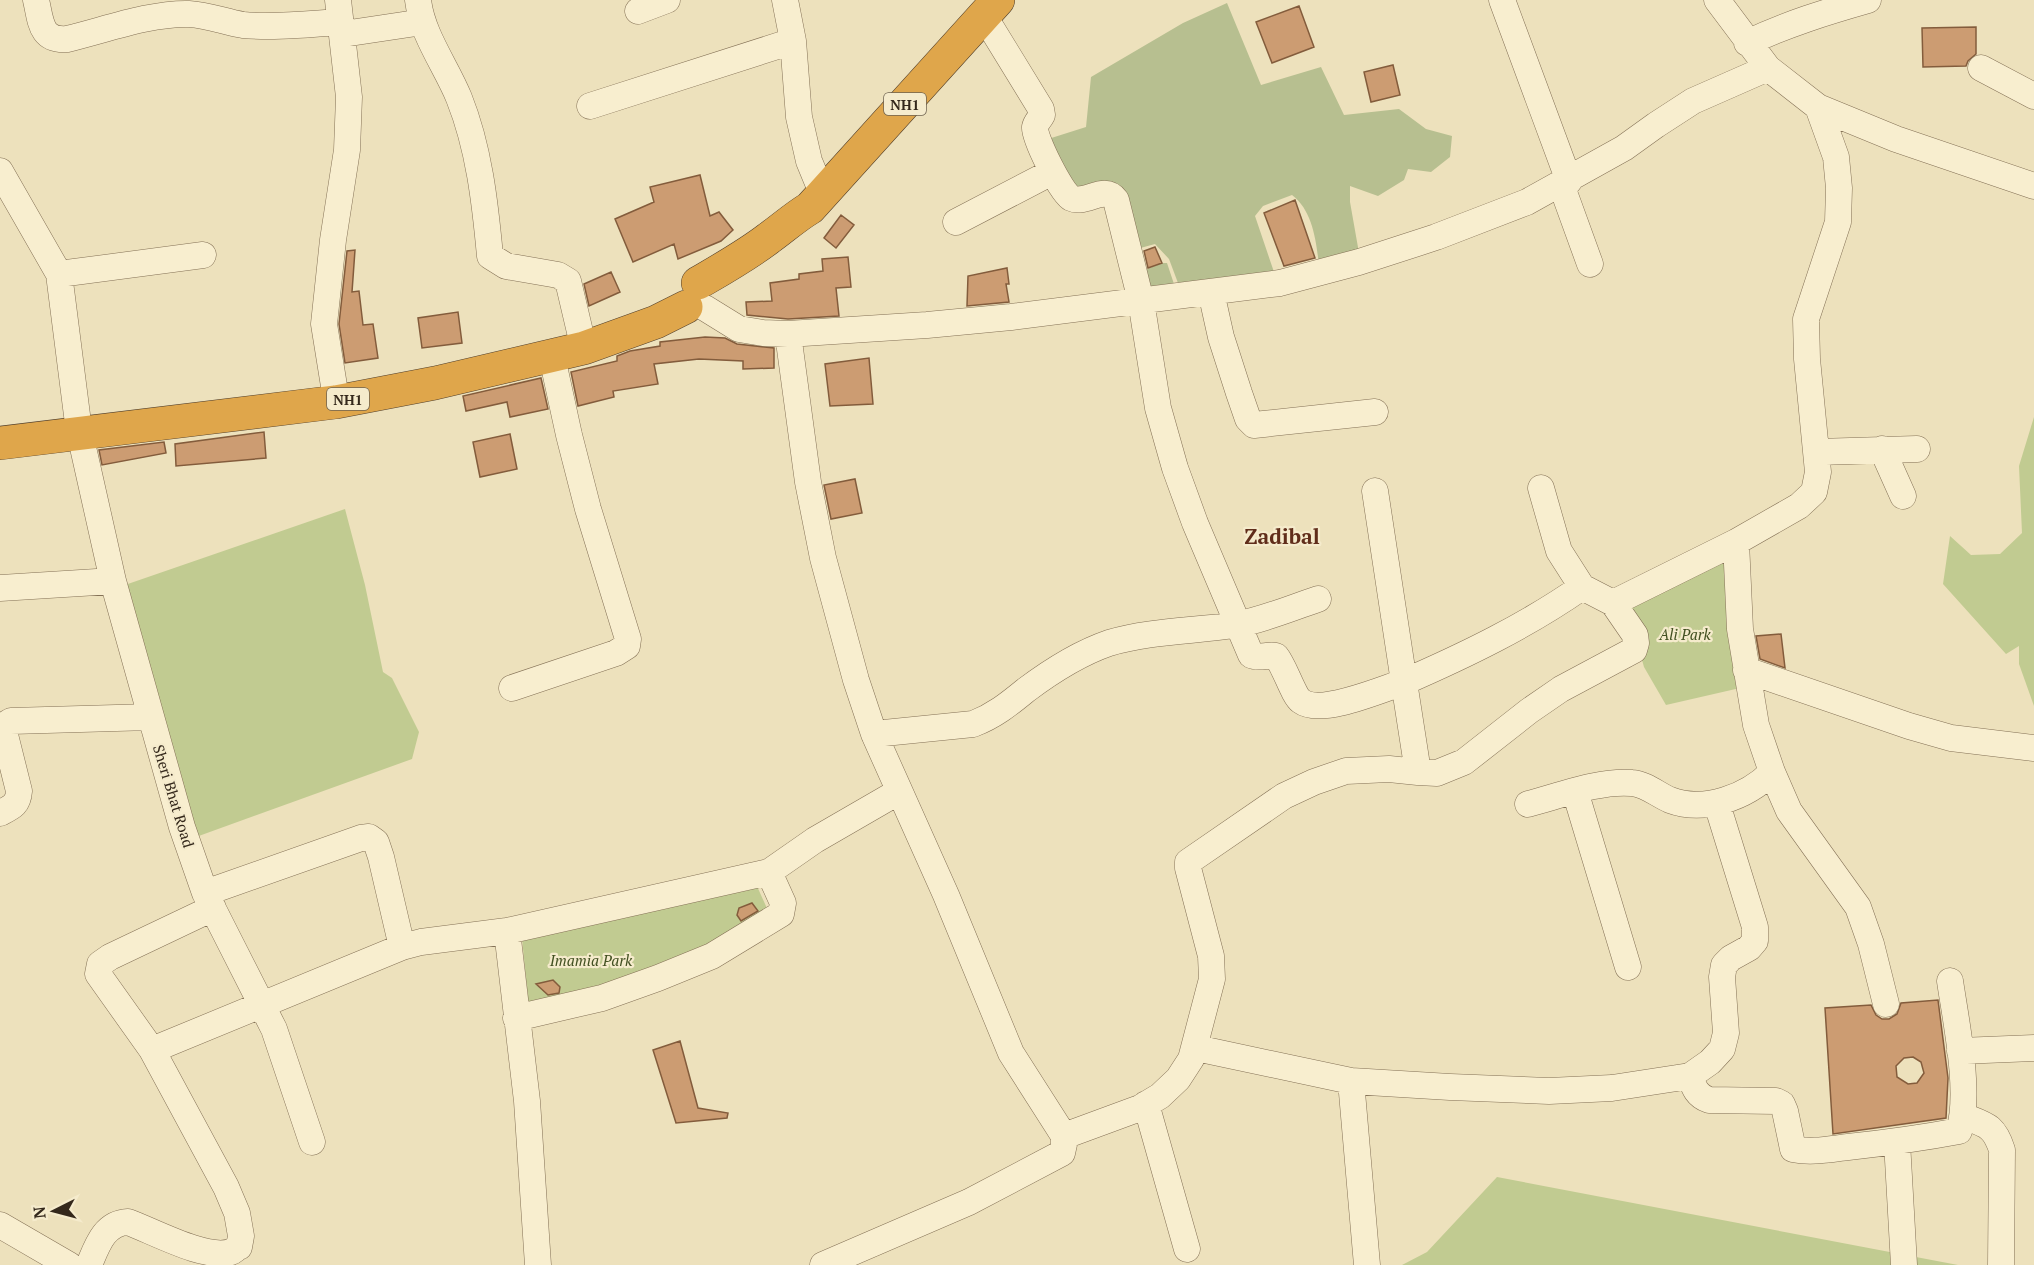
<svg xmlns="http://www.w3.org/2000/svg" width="2034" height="1265" font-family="'PT Serif',serif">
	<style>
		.green { fill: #c1cb91 }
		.cemetery { fill: #b7bf90 }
		.building { fill: #cc9c72; stroke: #835c3c; stroke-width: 1.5; fill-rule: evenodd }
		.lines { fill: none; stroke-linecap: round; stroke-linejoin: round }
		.minor-casing { stroke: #847156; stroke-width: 27 }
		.highway-casing { stroke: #523f2b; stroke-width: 34 }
		.minor { stroke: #f8eecf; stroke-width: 26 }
		.highway { stroke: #dfa64b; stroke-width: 33 }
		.labels { text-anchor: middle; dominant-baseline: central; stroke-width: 4.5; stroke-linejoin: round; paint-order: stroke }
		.shield { fill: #f5ebcc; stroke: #6e6250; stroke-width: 1.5 }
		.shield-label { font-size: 14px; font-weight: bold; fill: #34281b }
		.park-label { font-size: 15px; font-style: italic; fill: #425021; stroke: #f5ebcc }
		.street-label { font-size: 15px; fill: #34281b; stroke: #f5ebcc }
		.district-label { font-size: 21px; font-weight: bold; fill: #602d1a; stroke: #f5ebcc }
	</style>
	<rect width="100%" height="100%" fill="#ede1bc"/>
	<path class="green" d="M 2034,417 L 2034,706 L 2019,664 L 2019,646 L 2006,654 L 1943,584 L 1950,536 L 1971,555 L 2000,554 L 2022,533 L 2019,466 Z
		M 345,509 L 365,585 L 383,672 L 392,678 L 419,732 L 412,759 L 196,837 L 122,586 Z
		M 1725,559 L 1740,688 L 1666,705 L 1644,667 L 1627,607 Z
		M 756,884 L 770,915 L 659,972 L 529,1011 L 522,938 Z
		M 1497,1177 L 1958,1265 L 1402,1265 L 1427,1252 Z"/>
	<path class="cemetery" d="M 1227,3 L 1261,85 L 1321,67 L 1344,115 L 1399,109 L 1426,129 L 1452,136 L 1450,157 L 1431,172 L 1408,169 L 1404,180 L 1378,196 L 1350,186 L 1350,202 L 1359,253 L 1319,265 C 1316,241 1313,211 1292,195 L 1263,206 L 1255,216 L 1276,278 L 1181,291 L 1169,259 L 1155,244 L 1133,250 L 1122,200 L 1081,195 L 1045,140 L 1086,127 L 1091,77 L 1183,23 Z
		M 1162,263 L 1167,263 L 1177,293 L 1143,298 L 1140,272 Z"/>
	<path class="building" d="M 1299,6 L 1314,47 L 1272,63 L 1256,22 Z
		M 1976,27 L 1976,54 L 1968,61 L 1966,66 L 1923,67 L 1922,28 Z
		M 1393,65 L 1400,95 L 1371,102 L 1364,72 Z
		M 700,175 L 710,216 L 719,212 L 733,230 L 721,241 L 678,259 L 674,244 L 633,262 L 615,219 L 654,202 L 650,187 Z
		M 1295,200 L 1315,258 L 1284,266 L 1264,213 Z
		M 841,215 L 854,225 L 836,248 L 824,238 Z
		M 1155,247 L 1162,263 L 1148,268 L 1144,251 Z
		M 355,250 L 352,292 L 359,291 L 363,325 L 373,324 L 378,358 L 345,363 L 339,324 L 347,251 Z
		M 848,257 L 851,287 L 836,288 L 839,316 L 788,319 L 747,315 L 746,302 L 772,301 L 770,283 L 799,279 L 799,274 L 823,271 L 822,259 Z
		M 1007,268 L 1009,284 L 1006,284 L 1009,302 L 967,306 L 968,276 Z
		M 611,272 L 620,292 L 589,306 L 584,284 Z
		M 458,312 L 462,343 L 422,348 L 418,318 Z
		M 705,337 L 725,338 L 737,344 L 774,348 L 774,368 L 743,369 L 743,361 L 699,359 L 654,364 L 658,384 L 613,391 L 614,397 L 578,406 L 571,372 L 617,361 L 617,356 L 630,351 L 660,346 L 660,342 Z
		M 869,358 L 873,404 L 830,406 L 825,364 Z
		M 541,378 L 548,409 L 510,417 L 507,402 L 466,411 L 463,396 Z
		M 264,432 L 266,458 L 176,466 L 175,444 Z
		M 510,434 L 517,469 L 480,477 L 473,442 Z
		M 164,442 L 166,453 L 102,465 L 99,450 Z
		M 855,479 L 862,513 L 831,519 L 824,485 Z
		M 1781,634 L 1785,668 L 1760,659 L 1756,636 Z
		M 752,903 L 758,911 L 741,921 L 737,915 L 739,908 Z
		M 553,980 L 560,987 L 559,993 L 548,995 L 536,984 Z
		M 1938,1000 L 1948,1078 L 1946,1118 L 1833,1134 L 1825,1008 L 1871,1005 L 1876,1015 L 1882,1019 L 1889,1019 L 1897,1014 L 1901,1003 ZM 1913,1057 L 1921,1062 L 1924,1073 L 1917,1083 L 1908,1084 L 1897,1077 L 1896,1066 L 1904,1058 Z
		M 680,1041 L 698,1108 L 728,1113 L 727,1118 L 676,1123 L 653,1050 Z"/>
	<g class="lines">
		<g class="minor-casing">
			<path id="minor" d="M 36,0 C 41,21 40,41 67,39 C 105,30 150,13 189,14 C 208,15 225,22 243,25 C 275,28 308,24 340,22
				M 418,0 C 422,35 446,66 459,98 C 479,148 485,202 490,256 L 506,266 L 558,275 L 568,281 L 580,332
				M 785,0 L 793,41 L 799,117 L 809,161 L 823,195
				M 1502,0 L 1569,181
				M 1717,0 L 1768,68 L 1818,107 L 1896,139 L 2034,186
				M 638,11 L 667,0
				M 984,16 L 1041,109 L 1042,115 C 1040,119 1036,122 1035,127 C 1033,136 1062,194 1071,198 C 1086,205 1104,184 1116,200 L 1141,301 L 1158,408 L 1175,468 L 1195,523 L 1251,655 C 1259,659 1268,654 1276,656 C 1285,667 1293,695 1301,701 C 1321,716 1382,689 1404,682 L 1418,772 L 1437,773 L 1464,762 L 1529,711 L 1561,689 L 1634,650 L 1636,643 L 1635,635 L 1613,603 L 1582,587 L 1559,551 L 1541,488
				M 343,34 L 423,22
				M 1747,43 C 1787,24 1826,12 1868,0
				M 1981,68 L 2034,96
				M 590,106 L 793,41
				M 0,171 L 59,274 L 78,423
				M 1561,184 L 1590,264
				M 956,222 L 1052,172
				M 59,274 L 203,255
				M 1211,292 L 1221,337 L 1239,393 L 1248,419 L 1254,425 L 1375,412
				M 705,308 L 739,329 L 763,333 L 788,334 L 927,325 L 1011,317 L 1280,283 L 1359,262 L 1436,237 L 1527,202 L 1624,148 L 1656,125 L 1693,101 L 1768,68
				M 788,334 L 808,482 L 823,558 L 856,680 L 874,734 L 946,895 L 1011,1053 L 1064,1136 L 1064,1144 L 1062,1153 L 969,1202 L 823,1265
				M 334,386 L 324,324 L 333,240 L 347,150 L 349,97 L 338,0
				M 80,434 L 113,581 L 182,827 L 205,893 L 274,1029 L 312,1142
				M 1882,449 L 1903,496
				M 1817,452 L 1917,449
				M 1375,491 L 1404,682 C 1466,655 1526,626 1582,587
				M 1736,542 L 1740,629 L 1756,725 L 1772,772 L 1789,811 L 1858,907 L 1871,944 L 1886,1004
				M 0,588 L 113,581
				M 1613,603 L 1736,542 L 1799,506 L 1814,492 L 1818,472 L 1807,359 L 1806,319 L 1838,222 L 1839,188 L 1836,157 L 1818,107
				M 1746,670 L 1909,726 L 1951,738 L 2034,748
				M 512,688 L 616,653 L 627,646 L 628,639 L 588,509 L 569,435 L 552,357
				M 874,734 L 973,724 C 994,716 1009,704 1026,690 C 1050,672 1080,653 1109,643 C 1149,631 1194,631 1235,625 C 1263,620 1291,608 1318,599
				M 1575,791 L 1628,967
				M 1528,804 C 1559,796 1600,780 1632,783 C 1646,784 1658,795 1670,800 C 1705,813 1747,797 1772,772
				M 0,813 C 12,807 18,805 19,791 L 4,731 L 6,724 L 11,721 L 151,717
				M 205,893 L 361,838 L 369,837 L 376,842 L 381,857 L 402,947
				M 507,931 L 527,1101 L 538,1265
				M 516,1018 L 602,998 L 658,978 L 712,956 L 781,914 L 783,903 L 769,872
				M 1196,1048 L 1351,1081 L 1450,1087 L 1549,1091 L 1612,1088 L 1690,1076 L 1710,1062 L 1722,1049 L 1726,1033 L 1722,977 L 1724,965 L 1731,958 L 1749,948 L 1755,941 L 1755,927 L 1717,804
				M 152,1050 L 402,947 L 421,942 L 507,931 L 769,872 L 815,840 L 898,792
				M 1960,1051 L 2034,1048
				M 1690,1076 C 1694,1088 1697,1096 1709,1100 L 1776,1101 L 1782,1104 L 1785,1111 L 1793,1149 C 1811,1153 1830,1149 1848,1147 C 1885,1143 1922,1138 1959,1131 C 1971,1093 1956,1022 1950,981
				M 1351,1081 L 1367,1265
				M 1146,1104 L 1187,1249
				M 1963,1116 C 1986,1125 1994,1125 2002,1150 L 2001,1265
				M 1064,1136 L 1140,1108 L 1160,1096 L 1178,1079 L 1191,1059 L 1212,979 L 1211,956 L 1188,868 L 1188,862 L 1284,796 L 1314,782 L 1346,771 L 1389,769 L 1418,772
				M 1897,1142 L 1904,1265
				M 0,1225 L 69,1265
				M 89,1265 C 97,1246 104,1223 128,1222 C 153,1231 205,1260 231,1252 C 234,1251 236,1248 239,1247 L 241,1236 L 237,1213 L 226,1187 L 152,1050 L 98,974 L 100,964 L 110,957 L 213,908"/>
		</g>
		<g class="highway-casing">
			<path id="highway" d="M 698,283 C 722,269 747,255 769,238 C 783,228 795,217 810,208 L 998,0
				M 0,443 L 336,402 L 435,383 L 584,348 L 656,322 L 686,307"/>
		</g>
		<use href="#minor" class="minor"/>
		<use href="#highway" class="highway"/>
	</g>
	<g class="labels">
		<g class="shield">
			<rect x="884" y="93" width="42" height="22" rx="4.5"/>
			<rect x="327" y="388" width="42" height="22" rx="4.5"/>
		</g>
		<g class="shield-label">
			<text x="905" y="104">NH1</text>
			<text x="348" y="399">NH1</text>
		</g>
		<g class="park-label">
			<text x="1685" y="634">Ali Park</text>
			<text x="591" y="960">Imamia Park</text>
		</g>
		<g class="street-label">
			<text transform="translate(174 796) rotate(73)">Sheri Bhat Road</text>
		</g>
		<g class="district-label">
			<text x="1282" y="536">Zadibal</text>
		</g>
	</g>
	<g transform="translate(54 1211) rotate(264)" stroke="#f5ebcc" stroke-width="4.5" paint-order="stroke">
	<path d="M0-4.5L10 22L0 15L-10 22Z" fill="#34281b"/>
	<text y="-9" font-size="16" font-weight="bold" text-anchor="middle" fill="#34281b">N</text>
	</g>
</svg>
